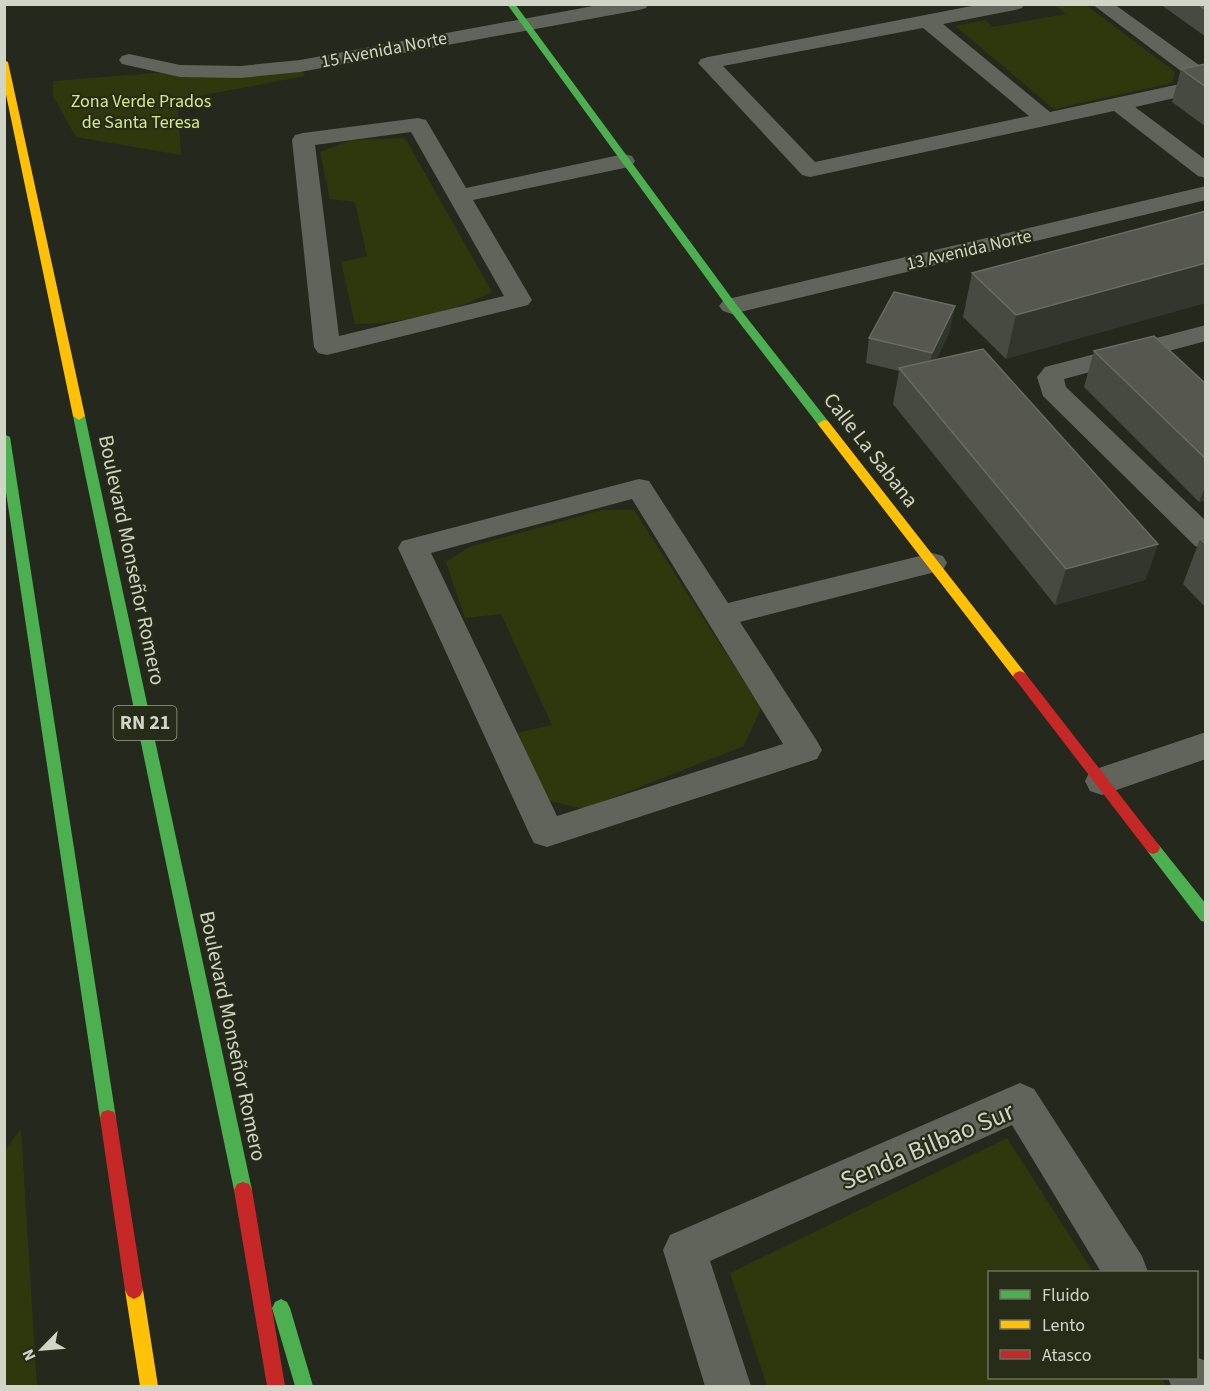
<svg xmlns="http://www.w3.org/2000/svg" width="1210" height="1391" font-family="'Source Sans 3',sans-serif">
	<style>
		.green { fill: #2f380d }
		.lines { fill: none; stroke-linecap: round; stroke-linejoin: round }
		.street { fill: #60645a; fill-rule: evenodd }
		.fast { fill: #4caf50; fill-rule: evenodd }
		.slow { fill: #ffc107; fill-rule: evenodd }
		.jam { fill: #c62828; fill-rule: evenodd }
		.wall { fill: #474a40 }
		.shaded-wall { fill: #33362c }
		.building { fill: #56584f; stroke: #696c62; stroke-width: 1.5 }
		.labels { text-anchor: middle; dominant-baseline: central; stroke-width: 4.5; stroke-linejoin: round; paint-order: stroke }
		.far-street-label { font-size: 18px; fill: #d1d5c8; stroke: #272c18 }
		.far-park-label { font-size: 18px; fill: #d3e98a; stroke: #272c18 }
		.shield { fill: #272c18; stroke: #9ea293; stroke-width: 1.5 }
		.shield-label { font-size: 20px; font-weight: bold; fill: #d1d5c8 }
		.street-label { font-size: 21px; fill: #d1d5c8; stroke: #272c18 }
		.near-street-label { font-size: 26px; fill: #d1d5c8; stroke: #272c18 }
	</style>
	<rect width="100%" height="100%" fill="#25281c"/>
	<path class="green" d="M 1062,4 L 1086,5 L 1175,72 L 1172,83 L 1054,109 L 955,26 L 985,20 L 992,27 L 1066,14 L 1055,6 Z
		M 300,66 L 305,76 L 177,100 L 181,155 L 76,137 L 53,96 L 53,81 L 180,71 Z
		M 405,138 L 492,292 C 455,312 398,324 355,324 L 341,262 L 367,256 L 355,202 L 330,199 L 320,152 L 351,140 Z
		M 602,510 L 634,510 L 761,708 L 744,746 L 584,809 L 542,799 L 517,733 L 552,725 L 501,614 L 465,618 L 446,562 L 469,547 Z
		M 21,1129 L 37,1386 L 5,1386 L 5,1150 Z
		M 1007,1138 L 1093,1272 L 990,1272 L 990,1378 L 1161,1378 L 1167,1386 L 767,1386 L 730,1273 Z"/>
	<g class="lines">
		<path class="street" d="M 604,4 L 648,4 L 646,8 L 639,10 L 300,72 L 240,78 L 180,77 L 122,64 L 119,60 L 122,56 L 129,54 L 180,65 L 240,66 L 300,60 Z
			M 982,4 L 1024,4 L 1022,8 L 1015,10 L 943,24 L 1050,112 L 1194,81 L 1092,4 L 1114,4 L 1206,70 L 1206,91 L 1135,107 L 1206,160 L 1206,178 L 1198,176 L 1114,111 L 810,177 L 802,175 L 698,63 L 701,59 L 708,57 ZM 923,28 L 1029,116 L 815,162 L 723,66 Z
			M 418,118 L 426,120 L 429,125 L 466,188 L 624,154 L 632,156 L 635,161 L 632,166 L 624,168 L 473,200 L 532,300 L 528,305 L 327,355 L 318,353 L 314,347 L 292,140 L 295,135 L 303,133 ZM 411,132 L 504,296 L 339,336 L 315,145 Z
			M 1206,186 L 1206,200 L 732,314 L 723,311 L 719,306 L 723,301 L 732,298 Z
			M 1206,325 L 1206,341 L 1064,379 L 1066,387 L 1206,521 L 1206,549 L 1195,546 L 1043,396 L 1037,377 L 1045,367 Z
			M 639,479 L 649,481 L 728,603 L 932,553 L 943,556 L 947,563 L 943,570 L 740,622 L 817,741 L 822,750 L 817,759 L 547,847 L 534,843 L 529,833 L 398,548 L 402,541 ZM 632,499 L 783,744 L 557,816 L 431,553 Z
			M 1206,732 L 1206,759 L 1102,795 L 1090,791 L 1085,781 L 1090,771 Z
			M 1020,1083 L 1034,1089 L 1142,1256 L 1148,1272 L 1101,1272 L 1012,1125 L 710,1261 L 751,1386 L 705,1386 L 663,1250 L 670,1235 Z
			M 1196,1357 L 1206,1361 L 1206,1386 L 1171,1386 L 1168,1378 L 1196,1378 Z"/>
		<path class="fast" d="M 507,4 L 515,4 L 736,304 L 828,421 L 828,427 L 820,427 L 728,308 Z
			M 79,412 L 85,416 L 252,1190 L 249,1196 L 243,1198 L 237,1196 L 234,1190 L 73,416 Z
			M 4,434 L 10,437 L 116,1118 L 114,1124 L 108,1126 L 102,1124 L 100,1118 L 4,479 Z
			M 1153,842 L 1158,844 L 1206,904 L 1206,922 L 1201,921 L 1148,852 L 1146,848 L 1148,844 Z
			M 281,1299 L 287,1302 L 290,1308 L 313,1386 L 295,1386 L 272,1308 L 275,1302 Z"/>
		<path class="slow" d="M 4,60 L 8,62 L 85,416 L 79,420 L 73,416 L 4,85 Z
			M 824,420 L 828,421 L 1025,673 L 1027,676 L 1025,679 L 1015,679 L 820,427 L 818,424 Z
			M 134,1281 L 140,1284 L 143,1290 L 158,1386 L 140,1386 L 125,1290 L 128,1284 Z"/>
		<path class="jam" d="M 1020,671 L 1025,673 L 1158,844 L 1160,848 L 1158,852 L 1153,854 L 1148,852 L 1015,679 L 1013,676 L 1015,673 Z
			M 108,1110 L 114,1112 L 116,1118 L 143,1290 L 140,1296 L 134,1299 L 128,1296 L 125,1290 L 100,1118 L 102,1112 Z
			M 243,1182 L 249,1184 L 252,1190 L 285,1386 L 267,1386 L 234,1190 L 237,1184 Z"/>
	</g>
	<path class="wall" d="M 1160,4 L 1206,4 L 1206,37 Z
		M 1206,64 L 1206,127 L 1172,102 L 1181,69 Z
		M 1206,211 L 1006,359 L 963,317 L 972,273 Z
		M 950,331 L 936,360 L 1158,544 L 1145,580 L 1055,605 L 893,404 L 899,371 L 866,363 L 869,338 Z
		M 1094,351 L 1206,384 L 1206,500 L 1199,502 L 1084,387 Z
		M 1206,537 L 1206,608 L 1183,584 L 1200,539 Z"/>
	<path class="shaded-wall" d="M 1206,263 L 1206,303 L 1006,359 L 1016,315 Z
		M 955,306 L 950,331 L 928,378 L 932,353 Z
		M 1206,485 L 1206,500 L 1199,502 Z
		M 1158,544 L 1145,580 L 1055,605 L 1066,569 Z"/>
	<path class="building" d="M 1198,4 L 1206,4 L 1206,10 Z
		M 1206,64 L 1206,87 L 1181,69 Z
		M 1206,211 L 1206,263 L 1016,315 L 972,273 Z
		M 894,292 L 955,306 L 932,353 L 869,338 Z
		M 1154,336 L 1206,384 L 1206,459 L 1094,351 Z
		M 983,349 L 1158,544 L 1066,569 L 899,368 Z
		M 1206,537 L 1206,544 L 1200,539 Z"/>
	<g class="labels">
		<g class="far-street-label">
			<text transform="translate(384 50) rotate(-11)">15 Avenida Norte</text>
			<text transform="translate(969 250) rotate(-13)">13 Avenida Norte</text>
		</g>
		<g class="far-park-label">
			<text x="141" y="101">Zona Verde Prados<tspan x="141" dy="21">de Santa Teresa</tspan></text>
		</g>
		<rect class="shield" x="113.5" y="706" width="63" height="34" rx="4.5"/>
		<g class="shield-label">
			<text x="145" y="723">RN 21</text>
		</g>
		<g class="street-label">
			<text transform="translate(871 450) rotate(52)">Calle La Sabana</text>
			<text transform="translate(132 560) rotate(78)">Boulevard Monseñor Romero</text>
			<text transform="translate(233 1036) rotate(78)">Boulevard Monseñor Romero</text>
		</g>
		<g class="near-street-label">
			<text transform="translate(927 1146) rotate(-23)">Senda Bilbao Sur</text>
		</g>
	</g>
	<rect width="1210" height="1391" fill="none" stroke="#d1d5c8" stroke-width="12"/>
	<rect x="988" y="1271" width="210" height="108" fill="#272c18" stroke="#6b705e" stroke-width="1.5"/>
	<rect x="1000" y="1290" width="30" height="9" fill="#4caf50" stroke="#6b705e" stroke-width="1.5"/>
	<text x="1042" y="1301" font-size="18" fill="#d1d5c8">Fluido</text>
	<rect x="1000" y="1320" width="30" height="9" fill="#ffc107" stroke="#6b705e" stroke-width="1.5"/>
	<text x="1042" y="1331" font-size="18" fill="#d1d5c8">Lento</text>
	<rect x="1000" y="1350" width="30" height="9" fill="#c62828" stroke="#6b705e" stroke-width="1.5"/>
	<text x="1042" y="1361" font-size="18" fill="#d1d5c8">Atasco</text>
	<g transform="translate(42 1349) rotate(245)" stroke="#272c18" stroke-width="4.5" paint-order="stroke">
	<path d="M0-4.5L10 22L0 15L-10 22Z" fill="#d1d5c8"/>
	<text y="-9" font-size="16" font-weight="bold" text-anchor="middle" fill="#d1d5c8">N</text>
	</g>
</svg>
